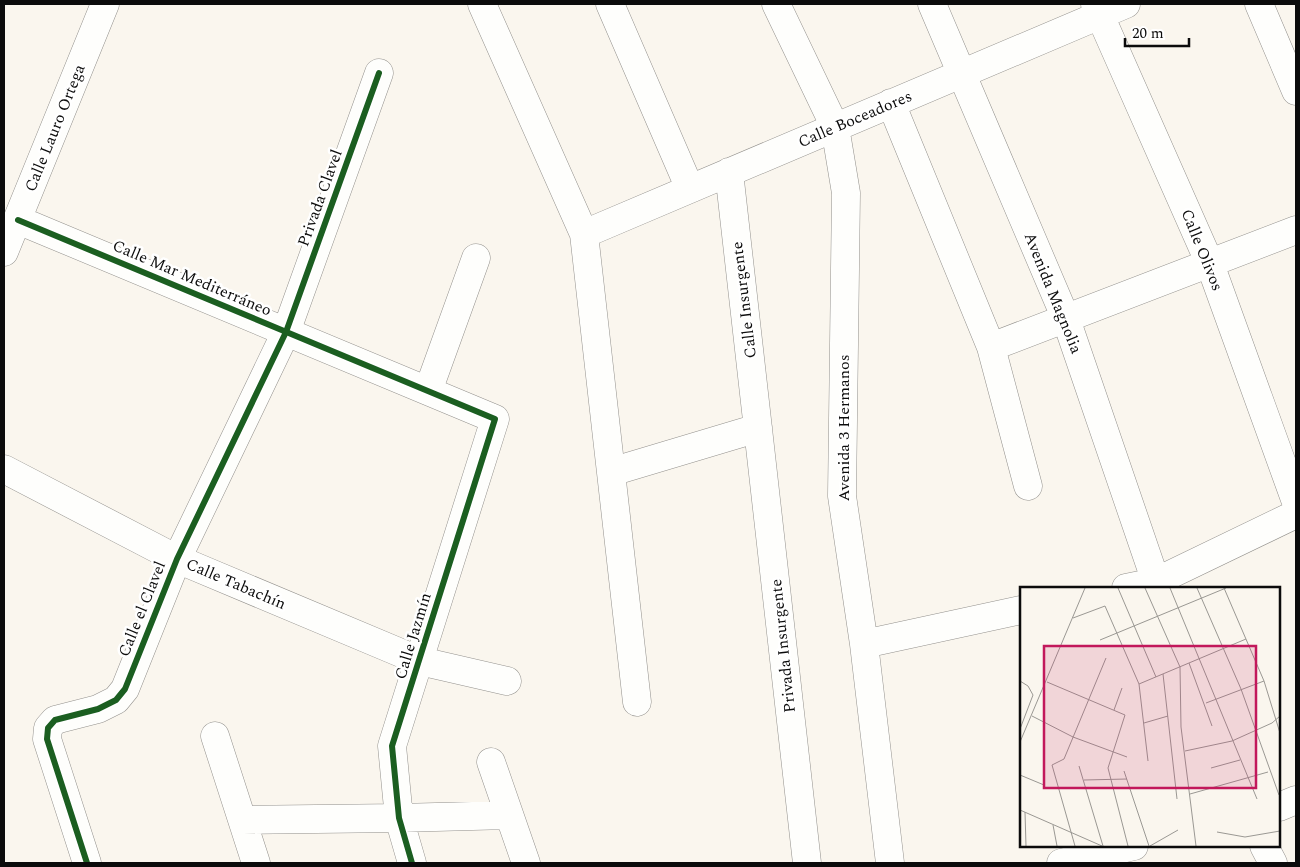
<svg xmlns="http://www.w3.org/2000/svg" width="1300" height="867" font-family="Spectral,serif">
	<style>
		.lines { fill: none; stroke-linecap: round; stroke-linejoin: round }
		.minor-casing { stroke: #93918d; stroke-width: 29 }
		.minor { stroke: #fefefc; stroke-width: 28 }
		.cycleway-casing { stroke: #fff; stroke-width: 9 }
		.cycleway { stroke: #1b5e20; stroke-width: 6 }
		.labels { text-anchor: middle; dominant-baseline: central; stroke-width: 5; stroke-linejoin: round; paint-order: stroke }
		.street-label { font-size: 16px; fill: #0b0b0b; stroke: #fff }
		.inset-road { fill: none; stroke: #9a9893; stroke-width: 1 }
		.view { fill: #c2185b; fill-opacity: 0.15; stroke: #c2185b; stroke-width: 2.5 }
		.inset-edge { fill: none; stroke: #0b0b0b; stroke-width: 2.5 }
	</style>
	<rect width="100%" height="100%" fill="#faf6ee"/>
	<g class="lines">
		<g class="minor-casing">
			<path id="minor" d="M 482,4 L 584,234 L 637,702
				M 610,4 L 690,189
				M 776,4 L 835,127 L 846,193 L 842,496 L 864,644 L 890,863
				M 932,4 L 1066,319 L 1158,588
				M 1095,4 L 1210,264 L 1296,502
				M 1259,4 L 1296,91
				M 891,103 L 991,347 L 1028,486
				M 729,172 L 807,863
				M 18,220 L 495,419 L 392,746 L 399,818 L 412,863
				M 584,234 L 1126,4
				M 4,252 L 105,4
				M 991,347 L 1296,230
				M 428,391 L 476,258
				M 4,469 L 177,559 L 420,661 L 507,681
				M 611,472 L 758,428
				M 1126,588 L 1155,582 L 1296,514
				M 864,644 L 1021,610
				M 215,736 L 256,863
				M 491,762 L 526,863
				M 1279,807 L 1296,800
				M 243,820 L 399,818 L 509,815
				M 1264,846 L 1273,863
				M 87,863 L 47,739 L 48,728 L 55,720 L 98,709 L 116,700 L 125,689 L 177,559 L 286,332 L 379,73
				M 1061,863 L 1134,846"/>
		</g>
		<use href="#minor" class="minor"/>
		<g class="cycleway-casing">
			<path id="cycleway" d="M 18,220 L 495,419 L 392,746 L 399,818 L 412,863
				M 87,863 L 47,739 L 48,728 L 55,720 L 98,709 L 116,700 L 125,689 L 177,559 L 286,332 L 379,73"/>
		</g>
		<use href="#cycleway" class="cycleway"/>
	</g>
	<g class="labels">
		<g class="street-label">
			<text transform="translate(855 119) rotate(-23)">Calle Boceadores</text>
			<text transform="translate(55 128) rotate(-68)">Calle Lauro Ortega</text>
			<text transform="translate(320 198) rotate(-70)">Privada Clavel</text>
			<text transform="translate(1202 250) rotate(68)">Calle Olivos</text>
			<text transform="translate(192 278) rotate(23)">Calle Mar Mediterráneo</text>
			<text transform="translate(1053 293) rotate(68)">Avenida Magnolia</text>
			<text transform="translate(744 300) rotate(-97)">Calle Insurgente</text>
			<text transform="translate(844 428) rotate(-90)">Avenida 3 Hermanos</text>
			<text transform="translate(236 584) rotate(23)">Calle Tabachín</text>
			<text transform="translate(142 609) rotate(-68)">Calle el Clavel</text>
			<text transform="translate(413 636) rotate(-73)">Calle Jazmín</text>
			<text transform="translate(783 646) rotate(-96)">Privada Insurgente</text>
		</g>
	</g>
	<g transform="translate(1020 587)">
		<rect width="260" height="260" fill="#faf6ee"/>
		<path class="inset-road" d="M 98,1 L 136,90M 125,1 L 160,80 L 161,140 L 176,259M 150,1 L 237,212M 177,1 L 221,102 L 259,208M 204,1 L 244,94 L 260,146M 53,31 L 85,19 L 119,97 L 128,174M 80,53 L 206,1M 169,76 L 192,139M 143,87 L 157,212M 0,94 L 8,99 L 13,108 L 0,142M 27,95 L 105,128 L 88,181 L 108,259M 119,97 L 226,52M 186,116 L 244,94M 94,123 L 102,101M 12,129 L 53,150 L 107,170M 124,136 L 148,129M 0,155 L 65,1M 165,164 L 212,154 L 252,136 L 260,129M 59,179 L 83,259M 191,181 L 220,173M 104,184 L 129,259M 0,188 L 24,198M 64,193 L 107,192M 170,207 L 248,185M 0,223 L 82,259M 5,225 L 6,259M 33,238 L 37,259M 197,245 L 225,250 L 260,244M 55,259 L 32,178 L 44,172 L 86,71M 130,259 L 158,243"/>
		<path class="view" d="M 24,59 L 236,59 L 236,201 L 24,201 Z"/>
		<rect width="260" height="260" class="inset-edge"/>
	</g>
	<rect width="1300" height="867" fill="none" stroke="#0b0b0b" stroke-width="10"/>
	<path d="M1125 38v8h64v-8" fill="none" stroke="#0b0b0b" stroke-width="2.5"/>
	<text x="1132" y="38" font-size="15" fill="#0b0b0b" stroke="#ffffff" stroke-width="4" paint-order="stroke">20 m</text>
</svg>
